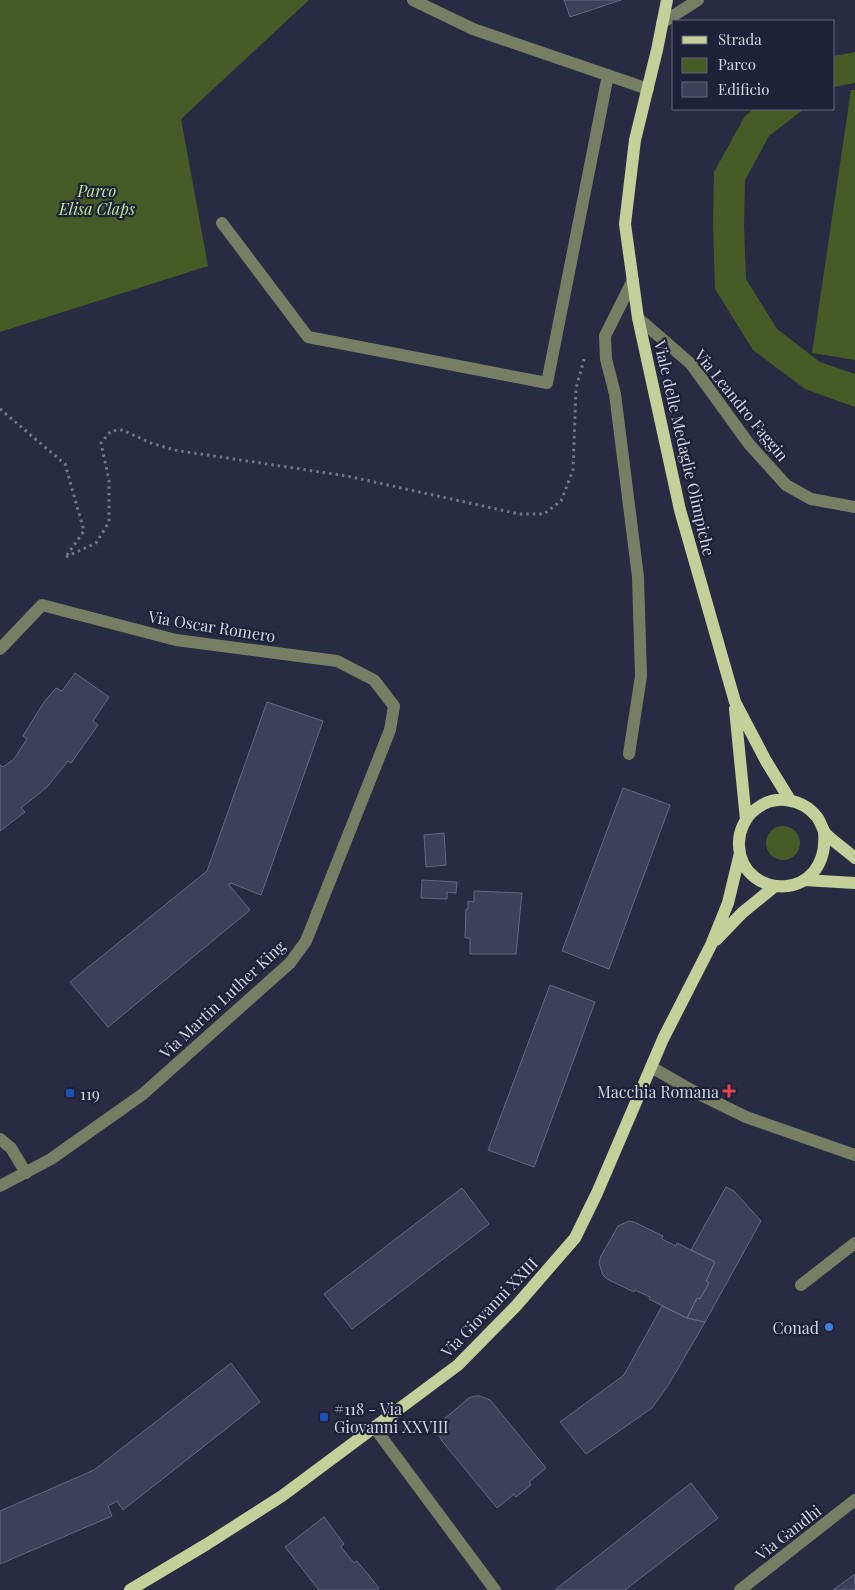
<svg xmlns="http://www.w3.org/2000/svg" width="855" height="1590" font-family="'Playfair Display',serif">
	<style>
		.green { fill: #485b27 }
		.building { fill: #3d4058; stroke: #646883 }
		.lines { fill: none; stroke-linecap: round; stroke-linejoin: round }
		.path { stroke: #74778a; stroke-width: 3; stroke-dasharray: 2.5 4; stroke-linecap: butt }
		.minor { stroke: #787e64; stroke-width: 12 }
		.major { stroke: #c5cf99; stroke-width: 12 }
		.health-dot { fill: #e0444e; stroke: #1e2137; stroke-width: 2 }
		.transit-dot { fill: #1a4fb4; stroke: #1e2137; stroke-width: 2 }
		.shop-dot { fill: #3f7fe0; stroke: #1e2137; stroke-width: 2 }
		.labels { text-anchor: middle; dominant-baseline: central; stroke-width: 4.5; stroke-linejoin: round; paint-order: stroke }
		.park-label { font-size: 16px; font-style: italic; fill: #c6e791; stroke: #1e2137 }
		.street-label { font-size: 16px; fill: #d3d6e5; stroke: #1e2137 }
		.poi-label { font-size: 16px; fill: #d3d6e5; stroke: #1e2137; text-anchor: end }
	</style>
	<rect width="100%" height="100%" fill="#282b41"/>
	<path class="green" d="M 0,0 L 309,0 L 181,119 L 208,266 L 0,332 Z
		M 855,52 L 855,83 L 834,87 L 834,56 Z
		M 851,90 L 855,90 L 855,360 L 812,353 Z
		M 754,109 L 804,109 L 769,136 L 745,180 L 744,225 L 746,279 L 777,329 L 820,362 L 855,374 L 855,407 L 805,389 L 753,350 L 715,289 L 713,226 L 714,172 L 745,116 Z
		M766 843a17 17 0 1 1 34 0a17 17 0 1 1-34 0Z"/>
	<path class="building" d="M 564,0 L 621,0 L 570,17 Z
		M 75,673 L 109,697 L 93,721 L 98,725 L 71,763 L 68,761 L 47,787 L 21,808 L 25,812 L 0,831 L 0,765 L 3,767 L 14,759 L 27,739 L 23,736 L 44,702 L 56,688 L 62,691 Z
		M 267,702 L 323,721 L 261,895 L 231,883 L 229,885 L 250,910 L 108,1027 L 70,982 L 207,871 Z
		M 623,788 L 670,805 L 609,969 L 562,951 Z
		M 444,833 L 446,865 L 426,867 L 424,835 Z
		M 422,880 L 457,882 L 456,893 L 447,892 L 447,899 L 421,898 Z
		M 474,891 L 522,893 L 516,954 L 470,954 L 470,938 L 465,938 L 466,909 L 468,909 L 468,901 L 474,902 Z
		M 550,985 L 595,1002 L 534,1167 L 488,1150 Z
		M 726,1187 L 734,1191 L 761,1221 L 705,1322 L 687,1318 L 697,1298 L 700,1299 L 709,1283 L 706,1281 L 715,1262 L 691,1250 Z
		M 462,1188 L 489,1224 L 352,1329 L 324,1294 Z
		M 629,1221 L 634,1222 L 663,1236 L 662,1239 L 676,1246 L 677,1243 L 715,1262 L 706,1281 L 709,1283 L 700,1299 L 697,1298 L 687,1318 L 649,1299 L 650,1297 L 635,1290 L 634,1292 L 607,1279 L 603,1275 L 599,1263 L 601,1256 L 618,1226 Z
		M 662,1306 L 687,1318 L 705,1322 L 669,1384 L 652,1408 L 586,1454 L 560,1422 L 624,1375 Z
		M 231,1363 L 260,1402 L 123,1510 L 117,1501 L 108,1506 L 112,1516 L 0,1564 L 0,1511 L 94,1470 Z
		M 474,1396 L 480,1396 L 490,1400 L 546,1468 L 529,1482 L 531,1485 L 516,1497 L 514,1494 L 497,1508 L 442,1441 L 439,1436 L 440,1424 L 444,1419 L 469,1398 Z
		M 691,1483 L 718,1518 L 625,1590 L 556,1590 L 556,1589 Z
		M 324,1517 L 344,1544 L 341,1547 L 354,1563 L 357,1561 L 379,1588 L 376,1590 L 319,1590 L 285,1547 Z
		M 855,1574 L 855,1590 L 833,1590 Z"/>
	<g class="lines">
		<path class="path" d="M 0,409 L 65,464 L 84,531 L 67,555
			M 66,557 L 96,543 L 109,522 L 109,480 L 101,443 L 111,431 L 122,430 L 151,443 L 174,450 L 347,476 L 519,514 L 544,514 L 561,501 L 573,470 L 576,388 L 585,356"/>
		<path class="minor" d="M 413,0 L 473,29 L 648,89
			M 662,23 L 698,0
			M 222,223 L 308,337 L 547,383 L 608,75
			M 638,318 L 691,364 L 749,444 L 786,485 L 811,499 L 855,507
			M 0,649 L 42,605 L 176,640 L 337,661 L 374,680 L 394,706 L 390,730 L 306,941 L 290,963 L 143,1094 L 51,1159 L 0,1186
			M 629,754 L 641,676 L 638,577 L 615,394 L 606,359 L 605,336 L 633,280
			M 651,1067 L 693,1091 L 746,1117 L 855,1155
			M 0,1139 L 11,1148 L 26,1173
			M 801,1285 L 855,1243
			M 374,1427 L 495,1590
			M 740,1590 L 855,1500"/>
		<path class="major" d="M 667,0 L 657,50 L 635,140 L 625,224 L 638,318 L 680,510 L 735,702 L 766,761 L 790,800
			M 735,709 L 746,820
			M 824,832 C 830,903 742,901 739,846 C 738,832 745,817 756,809 C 774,794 802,798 817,817 C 821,822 822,829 826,834 C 834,842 846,850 855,858
			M 804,880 L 855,883
			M 716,940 L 742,913 L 775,886
			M 130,1590 L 207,1544 L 282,1496 L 458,1365 L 516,1306 L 575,1238 L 597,1193 L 663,1039 L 711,945 L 728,903 L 740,853"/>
	</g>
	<path class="health-dot" d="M726.5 1083.5h5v5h5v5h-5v5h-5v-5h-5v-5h5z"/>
	<g class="transit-dot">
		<rect x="65" y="1088" width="10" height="10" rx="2.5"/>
		<rect x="319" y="1412" width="10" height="10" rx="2.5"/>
	</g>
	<circle class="shop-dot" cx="829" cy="1327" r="5"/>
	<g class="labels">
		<g class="park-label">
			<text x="97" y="190">Parco<tspan x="97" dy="18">Elisa Claps</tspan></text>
		</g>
		<g class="street-label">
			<text transform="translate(742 405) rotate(51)">Via Leandro Faggin</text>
			<text transform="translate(685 448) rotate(77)">Viale delle Medaglie Olimpiche</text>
			<text transform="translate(212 626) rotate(9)">Via Oscar Romero</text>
			<text transform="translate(222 999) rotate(-43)">Via Martin Luther King</text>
			<text transform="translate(489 1307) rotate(-46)">Via Giovanni XXIII</text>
			<text transform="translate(788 1532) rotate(-38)">Via Gandhi</text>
		</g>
		<g class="poi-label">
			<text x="719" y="1091">Macchia Romana</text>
			<text x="80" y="1093" text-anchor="start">119</text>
			<text x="819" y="1327">Conad</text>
			<text x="334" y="1408" text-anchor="start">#118 - Via<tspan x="334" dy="18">Giovanni XXVIII</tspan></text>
		</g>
	</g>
	<rect x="672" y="20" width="162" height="90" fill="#1e2137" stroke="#66697d"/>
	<rect x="682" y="36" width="25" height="8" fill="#c5cf99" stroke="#66697d"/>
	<text x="718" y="45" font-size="15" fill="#d3d6e5">Strada</text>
	<rect x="682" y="58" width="25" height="15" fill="#485b27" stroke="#66697d"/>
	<text x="718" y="70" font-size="15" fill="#d3d6e5">Parco</text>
	<rect x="682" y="82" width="25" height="15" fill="#3d4058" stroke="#66697d"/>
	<text x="718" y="95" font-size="15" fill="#d3d6e5">Edificio</text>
</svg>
